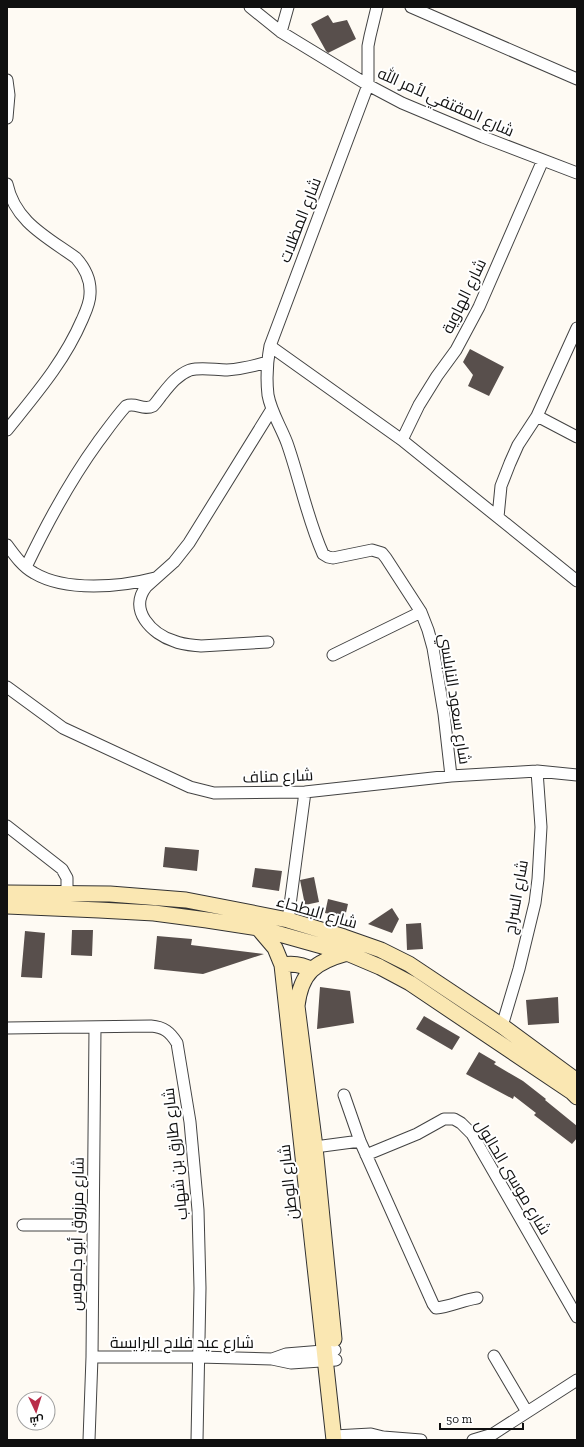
<svg xmlns="http://www.w3.org/2000/svg" width="584" height="1447" font-family="'Zilla Slab',Cairo,serif">
	<style>
		.building { fill: #584f4c }
		.lines { fill: none; stroke-linecap: round; stroke-linejoin: round }
		.street-casing { stroke: #434343; stroke-width: 13 }
		.secondary-casing { stroke: #323232; stroke-width: 17 }
		.street { stroke: #fff; stroke-width: 11 }
		.secondary { stroke: #fae7b2; stroke-width: 15 }
		.labels { text-anchor: middle; dominant-baseline: central; stroke-width: 4; stroke-linejoin: round; paint-order: stroke }
		.street-label { font-size: 16px; fill: #101010; stroke: #fff }
	</style>
	<rect width="100%" height="100%" fill="#fefaf3"/>
	<path class="building" d="M 328,15 L 333,23 L 347,20 L 356,39 L 328,53 L 326,51 L 311,24 Z
		M 470,349 L 504,367 L 489,396 L 468,386 L 473,375 L 463,362 Z
		M 165,847 L 199,850 L 197,871 L 163,867 Z
		M 255,868 L 282,871 L 279,891 L 252,887 Z
		M 314,877 L 319,902 L 305,905 L 300,880 Z
		M 328,899 L 348,904 L 345,917 L 325,913 Z
		M 392,908 L 399,919 L 392,933 L 368,924 Z
		M 421,923 L 423,949 L 407,950 L 406,924 Z
		M 72,930 L 93,930 L 92,956 L 71,955 Z
		M 25,931 L 45,933 L 42,978 L 21,977 Z
		M 157,936 L 192,939 L 191,945 L 264,954 L 203,974 L 154,969 Z
		M 320,987 L 350,991 L 354,1023 L 317,1029 Z
		M 558,997 L 559,1023 L 528,1025 L 526,1000 Z
		M 424,1016 L 460,1037 L 452,1050 L 416,1029 Z
		M 479,1052 L 496,1062 L 494,1064 L 523,1081 L 546,1099 L 545,1100 L 577,1126 L 577,1138 L 572,1144 L 534,1115 L 536,1113 L 514,1096 L 513,1099 L 466,1074 Z"/>
	<g class="lines">
		<g class="street-casing">
			<path id="street" d="M 250,7 L 281,32 L 368,85 L 402,103 L 483,137 L 577,173
				M 377,7 L 370,36 L 368,46 L 368,85 L 270,346 C 267,363 266,378 268,395 C 271,412 281,427 287,443 C 300,480 307,518 323,554 L 328,557 L 333,558 L 372,550 L 382,553 L 386,558 L 421,612 L 428,630 L 433,648 L 444,714 L 451,776
				M 411,7 L 577,79
				M 281,32 L 288,7
				M 7,80 L 9,95 L 7,118
				M 7,184 C 15,222 47,237 76,258 C 85,268 91,280 90,294 C 90,303 86,311 82,320 C 64,362 35,395 7,430
				M 270,346 L 402,440 L 577,581
				M 537,416 L 577,437
				M 402,440 L 419,405 L 437,376 L 456,350 L 479,307 L 543,160
				M 498,517 L 501,486 L 510,463 L 518,445 L 537,416 L 577,328
				M 7,545 C 15,556 23,567 34,573 C 66,592 121,587 155,578
				M 26,567 C 47,523 69,482 98,442 C 107,430 116,417 126,406 C 136,402 143,411 153,406 C 156,403 158,400 161,396 C 169,386 177,375 190,370 C 202,367 215,370 227,370 C 241,369 254,366 267,362
				M 268,642 L 201,646 C 192,645 183,645 174,641 C 152,634 128,610 146,587 L 174,562 L 189,543 L 272,409
				M 333,655 L 421,612
				M 7,687 L 63,728 L 190,787 L 214,793 L 305,792 L 451,776 L 537,771 L 577,775
				M 7,826 L 62,869 L 67,878 L 67,893
				M 288,920 L 305,792
				M 502,1026 L 519,969 L 535,903 L 538,879 L 541,827 L 537,771
				M 7,1028 L 151,1026 C 164,1027 170,1032 177,1043 L 190,1122 L 198,1210 L 200,1288 L 197,1440
				M 344,1095 L 360,1141 L 433,1304 L 436,1308 C 449,1307 463,1300 477,1298
				M 315,1147 L 360,1141
				M 366,1155 L 417,1134 L 444,1119 L 454,1119 L 461,1123 L 472,1134 L 577,1317
				M 23,1225 L 92,1225
				M 494,1356 L 527,1412
				M 92,1357 L 198,1357 L 272,1359 L 291,1363 L 336,1360
				M 272,1359 L 286,1354 L 335,1350
				M 334,1436 L 371,1434 L 383,1437 L 421,1440
				M 89,1440 L 92,1357 L 95,1028
				M 473,1440 L 493,1434 L 577,1380"/>
		</g>
		<g class="secondary-casing">
			<path id="secondary" d="M 7,893 L 110,894 L 186,900 L 288,920 L 344,937 L 381,950 L 409,964 L 502,1026 L 577,1081
				M 7,906 L 99,910 L 154,913 L 207,920 L 258,928 L 347,953 L 380,967 L 410,983 L 572,1092 L 577,1097
				M 258,928 L 275,948 L 282,965 L 334,1440
				M 282,965 C 293,963 302,964 312,970
				M 334,1339 L 315,1147 L 297,1006 C 301,972 315,962 347,953"/>
		</g>
		<use href="#street" class="street"/>
		<use href="#secondary" class="secondary"/>
	</g>
	<g class="labels">
		<g class="street-label">
			<text transform="translate(446 102) rotate(24)">شارع المقتفي لأمر الله</text>
			<text transform="translate(300 220) rotate(-69)">شارع المظلات</text>
			<text transform="translate(464 296) rotate(-64)">شارع الهاوية</text>
			<text transform="translate(455 699) rotate(81)">شارع سعود النابلسي</text>
			<text transform="translate(278 776) rotate(-2)">شارع مناف</text>
			<text transform="translate(516 897) rotate(-80)">شارع السراج</text>
			<text transform="translate(317 912) rotate(16)">شارع البطحاء</text>
			<text transform="translate(175 1154) rotate(-96)">شارع طارق بن شهاب</text>
			<text transform="translate(513 1177) rotate(59)">شارع موسى الحالول</text>
			<text transform="translate(288 1182) rotate(-96)">شارع الوطن</text>
			<text transform="translate(77 1234) rotate(-89)">شارع مرزوق أبو جاموس</text>
			<text x="182" y="1342">شارع عيد فلاح البرايسة</text>
		</g>
	</g>
	<rect width="584" height="1447" fill="none" stroke="#101010" stroke-width="16"/>
	<g transform="translate(36 1411) rotate(176)"><circle r="19" fill="#ffffff" stroke="#9f9f9f"/>
	<path d="M0-3L7 15L0 10L-7 15Z" fill="#b92e4a"/>
	<text y="-6" font-size="11" font-weight="bold" text-anchor="middle" fill="#101010">ش</text>
	</g>
	<path d="M440 1423v6h83v-6" fill="none" stroke="#101010" stroke-width="2"/>
	<text x="446" y="1423" font-size="12" fill="#101010" stroke="#ffffff" stroke-width="3" paint-order="stroke">50 m</text>
</svg>
